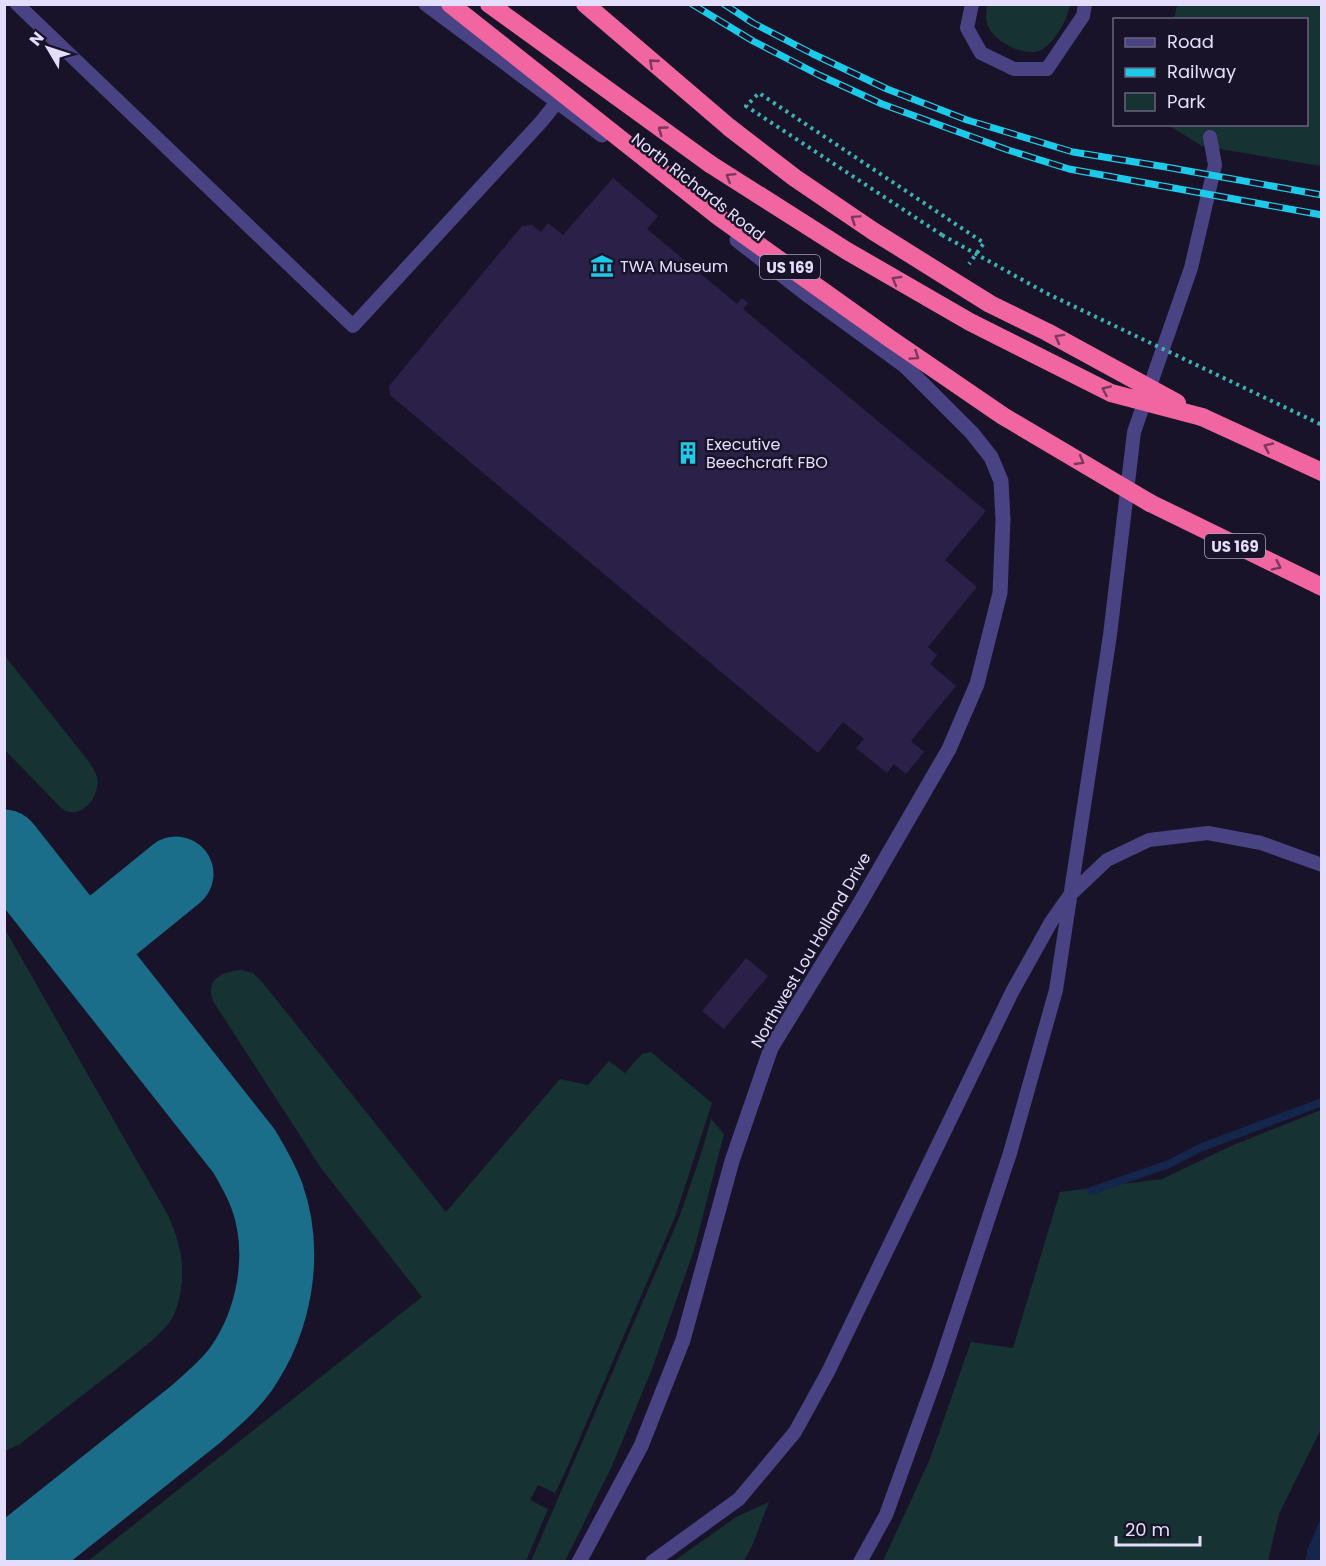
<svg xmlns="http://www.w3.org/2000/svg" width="1326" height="1566" font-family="Poppins,sans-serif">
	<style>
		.green { fill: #173233 }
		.water { fill: #14264c }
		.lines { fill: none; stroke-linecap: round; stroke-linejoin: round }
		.stream { stroke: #14264c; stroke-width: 8 }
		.taxiway { stroke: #1a6e8a; stroke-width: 75 }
		.building { fill: #2b2148 }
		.path { stroke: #3cb2b2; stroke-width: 4; stroke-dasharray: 3 4.5; stroke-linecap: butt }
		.lane { stroke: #494384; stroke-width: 14 }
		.street { stroke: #494384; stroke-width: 15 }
		.highway { stroke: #f165a0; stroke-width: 18 }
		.rail-casing { stroke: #1ccaea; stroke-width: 7 }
		.rail { stroke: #181329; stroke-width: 4.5; stroke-dasharray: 14; stroke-linecap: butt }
		.path-bridge { stroke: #3cb2b2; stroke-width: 4; stroke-dasharray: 3 4.5; stroke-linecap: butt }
		.highway-bridge { stroke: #f165a0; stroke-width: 18 }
		.oneway { stroke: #7a385f }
		.labels { text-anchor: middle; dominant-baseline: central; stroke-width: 5; stroke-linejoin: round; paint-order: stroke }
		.shield { fill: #181329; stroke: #a7a1bd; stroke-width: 1.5 }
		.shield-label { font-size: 15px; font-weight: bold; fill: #e4defc }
		.street-label { font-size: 16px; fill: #e4defc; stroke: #181329 }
		.poi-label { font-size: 16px; fill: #e4defc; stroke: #181329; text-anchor: start }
	</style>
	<rect width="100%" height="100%" fill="#181329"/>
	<path class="green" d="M 987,5 L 987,4 L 1070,5 C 1067,20 1056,40 1043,49 C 1028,59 996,43 989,28 C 985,20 986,14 987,5 Z
		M 1177,5 L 1321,5 L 1321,166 L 1202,146 L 1168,125 L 1306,124 L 1306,20 L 1174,19 Z
		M 5,656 L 90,763 C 92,768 96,772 97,777 C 101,796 82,821 62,809 L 5,750 Z
		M 5,930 L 10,938 L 169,1217 C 172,1225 176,1234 178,1243 C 185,1265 183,1294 174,1315 C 165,1334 130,1357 114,1371 C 82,1395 51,1420 20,1444 L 5,1451 Z
		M 241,970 L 253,973 L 263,983 L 446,1212 L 560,1079 L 588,1085 L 609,1061 L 625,1073 L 642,1054 L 651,1052 L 712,1103 L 675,1217 L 567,1468 L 555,1493 L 538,1485 L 530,1500 L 548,1509 L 526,1561 L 88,1561 L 422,1297 L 321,1168 L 213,1001 C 205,979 222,972 241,970 Z
		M 1321,1110 L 1321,1429 L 1279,1514 L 1268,1561 L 883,1561 L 929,1461 L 971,1342 L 1013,1348 L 1060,1192 L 1162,1179 L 1231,1146 Z
		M 711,1119 L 724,1134 L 694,1250 L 652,1369 L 612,1466 L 565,1561 L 531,1561 L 679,1218 L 702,1151 Z
		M 769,1502 L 752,1546 L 744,1561 L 674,1561 L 736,1517 Z"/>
	<path class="water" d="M 1321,1518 L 1321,1561 L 1305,1561 L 1308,1548 Z"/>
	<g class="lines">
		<path class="stream" d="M 1091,1191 L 1169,1164 L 1200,1148 L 1322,1102"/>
		<path class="taxiway" d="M 4,847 L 244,1151 C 253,1166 261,1180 267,1196 C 287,1253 275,1320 241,1369 C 229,1386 212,1400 196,1414 L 10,1562
			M 85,948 L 176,874"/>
	</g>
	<path class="building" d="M 613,178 L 658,216 L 647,229 L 737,304 L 742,298 L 748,303 L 743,309 L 986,511 L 945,560 L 977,587 L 928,647 L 937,655 L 930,664 L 956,686 L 911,741 L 924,752 L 906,774 L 894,764 L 887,773 L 856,748 L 864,739 L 843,722 L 818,753 L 390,395 L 389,386 L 522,226 L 532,225 L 541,232 L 548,223 L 563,235 Z
		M 746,958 L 768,976 L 724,1029 L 702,1011 Z"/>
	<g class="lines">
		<path class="path" d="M 942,235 L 746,106 L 759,93 L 984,243 L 969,264"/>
		<path class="lane" d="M 17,4 L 353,326 L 541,122 L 558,101
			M 972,4 L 967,28 L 981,53 L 1014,69 L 1047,69 L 1083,16 L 1085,4
			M 652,1562 L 739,1499 L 795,1432 L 828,1372 L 1012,992 L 1051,922 L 1070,895 L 1107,860 L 1149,840 L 1208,833 L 1261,843 L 1322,865
			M 860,1562 L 886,1515 L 938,1371 L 1010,1153 L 1056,990 L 1110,635 L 1134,432 L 1191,268 L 1215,165 L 1210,137"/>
		<path class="street" d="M 426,4 L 602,135
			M 579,1562 L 641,1446 L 683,1340 L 732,1161 L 771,1048 L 857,908 L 949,749 L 977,684 L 1000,593 L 1003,520 L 1001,481 L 991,457 L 972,433 L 905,366 L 809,296 L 737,240"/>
		<path class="highway" d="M 489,4 L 710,164
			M 585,4 L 730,128
			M 1202,417 L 1322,472
			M 1150,503 L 1322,587"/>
		<g class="rail-casing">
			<path id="rail" d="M 692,4 L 753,41 L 819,75 L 882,104 L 1008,150 L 1069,169 L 1322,215
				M 724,4 L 753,23 L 813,54 L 887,89 L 967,120 L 1073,152 L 1166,167 L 1322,195"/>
		</g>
		<use href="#rail" class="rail"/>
		<path class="path-bridge" d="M 942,235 L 1046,293 L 1322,425"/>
		<path class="highway-bridge" d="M 450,4 L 719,217 L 889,338 L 1003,416 L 1150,503
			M 730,128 L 795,178 L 873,231 L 990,304 L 1047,332 L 1177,403
			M 710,164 L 847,251 L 970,322 L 1111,393 L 1202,417"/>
	</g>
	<defs><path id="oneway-chevron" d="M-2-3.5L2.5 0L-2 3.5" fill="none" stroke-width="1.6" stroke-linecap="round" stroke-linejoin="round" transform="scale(1.5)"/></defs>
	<g class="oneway">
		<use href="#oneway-chevron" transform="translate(653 63) rotate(-139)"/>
		<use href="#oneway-chevron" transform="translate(662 130) rotate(-144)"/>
		<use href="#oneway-chevron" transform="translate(730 177) rotate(-148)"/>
		<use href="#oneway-chevron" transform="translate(855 219) rotate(-146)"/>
		<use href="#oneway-chevron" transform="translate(896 280) rotate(-150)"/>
		<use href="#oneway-chevron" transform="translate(1059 338) rotate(-151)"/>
		<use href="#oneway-chevron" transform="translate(915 356) rotate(34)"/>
		<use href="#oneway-chevron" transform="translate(1106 390) rotate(-156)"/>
		<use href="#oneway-chevron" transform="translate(1268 447) rotate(-155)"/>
		<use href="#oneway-chevron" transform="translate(1080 461) rotate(31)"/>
		<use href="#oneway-chevron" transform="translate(1277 566) rotate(26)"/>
	</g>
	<defs>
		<g id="museum-bare" transform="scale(1.8)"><path d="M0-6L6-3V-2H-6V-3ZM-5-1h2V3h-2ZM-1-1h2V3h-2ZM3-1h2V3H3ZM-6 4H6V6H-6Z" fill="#1ccaea" stroke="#181329" stroke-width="2.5" paint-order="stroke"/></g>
		<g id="building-bare" transform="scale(1.8)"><path d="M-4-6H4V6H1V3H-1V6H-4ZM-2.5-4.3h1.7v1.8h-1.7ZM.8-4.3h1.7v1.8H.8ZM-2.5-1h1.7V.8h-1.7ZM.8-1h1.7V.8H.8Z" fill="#1ccaea" stroke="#181329" stroke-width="2.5" paint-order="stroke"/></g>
	</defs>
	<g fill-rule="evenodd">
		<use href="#museum-bare" x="602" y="266"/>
		<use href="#building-bare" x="688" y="453"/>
	</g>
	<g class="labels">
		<g class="shield">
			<rect x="760" y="255" width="60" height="24" rx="4.5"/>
			<rect x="1205" y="534" width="60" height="24" rx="4.5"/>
		</g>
		<g class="shield-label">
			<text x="790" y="267">US 169</text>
			<text x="1235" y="546">US 169</text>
		</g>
		<g class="street-label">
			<text transform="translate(698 187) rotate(38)">North Richards Road</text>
			<text transform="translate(811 950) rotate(-60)">Northwest Lou Holland Drive</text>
		</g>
		<g class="poi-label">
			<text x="620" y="266">TWA Museum</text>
			<text x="706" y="444">Executive<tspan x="706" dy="18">Beechcraft FBO</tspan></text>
		</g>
	</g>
	<rect width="1326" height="1566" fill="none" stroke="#e4defc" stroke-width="12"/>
	<rect x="1113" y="18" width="195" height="108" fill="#181329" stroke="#6a647d" stroke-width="1.5"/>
	<rect x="1125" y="38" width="30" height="9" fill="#494384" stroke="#6a647d" stroke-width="1.5"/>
	<text x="1167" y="48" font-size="18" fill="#e4defc">Road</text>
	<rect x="1125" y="68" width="30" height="9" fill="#1ccaea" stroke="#6a647d" stroke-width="1.5"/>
	<text x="1167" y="78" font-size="18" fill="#e4defc">Railway</text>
	<rect x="1125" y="93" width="30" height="18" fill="#173233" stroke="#6a647d" stroke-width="1.5"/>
	<text x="1167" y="108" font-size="18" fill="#e4defc">Park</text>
	<g transform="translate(48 48) rotate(309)" stroke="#181329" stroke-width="4.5" paint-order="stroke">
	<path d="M0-4.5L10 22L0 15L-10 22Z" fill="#e4defc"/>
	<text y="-9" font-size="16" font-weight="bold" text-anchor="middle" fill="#e4defc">N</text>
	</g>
	<path d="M1116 1536v9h84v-9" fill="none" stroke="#e4defc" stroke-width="3"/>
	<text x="1125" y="1536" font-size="18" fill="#e4defc" stroke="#181329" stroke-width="4.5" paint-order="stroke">20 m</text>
</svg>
